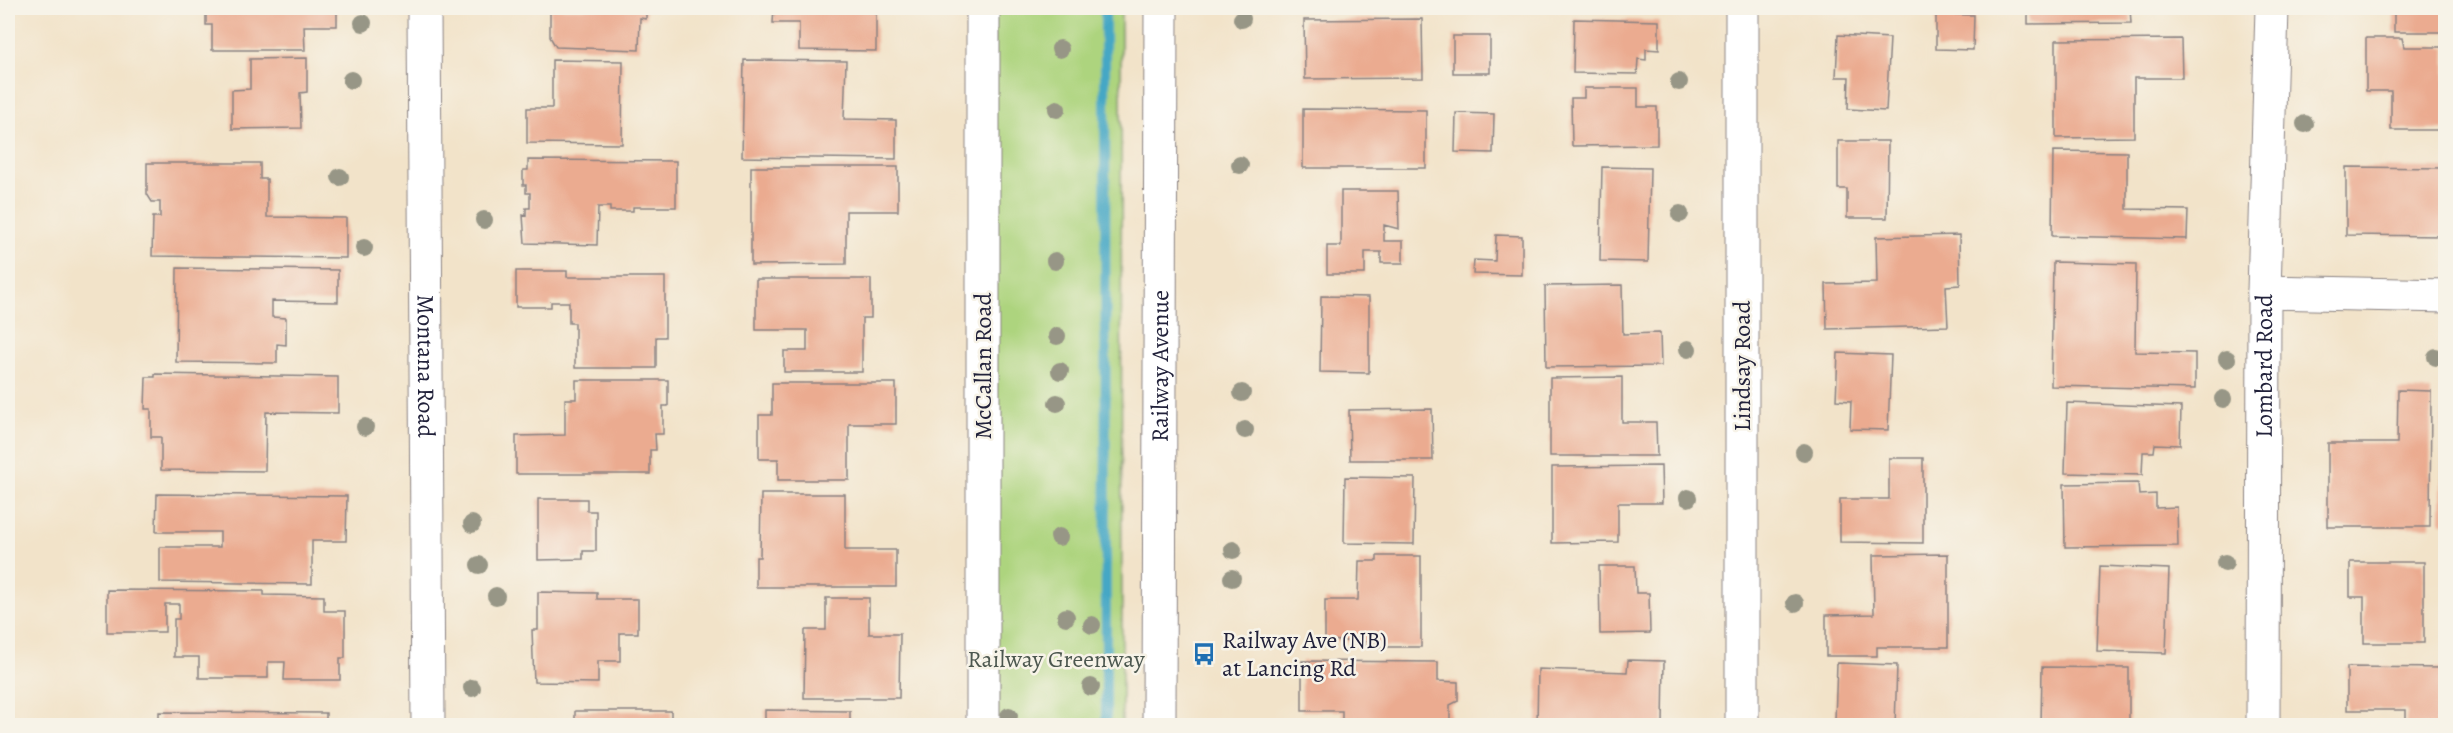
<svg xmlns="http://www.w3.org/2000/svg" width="2453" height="733" font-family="Alegreya,serif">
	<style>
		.green { fill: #add47e; stroke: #687b5c; stroke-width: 1.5 }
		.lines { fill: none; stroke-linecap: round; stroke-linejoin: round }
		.stream { stroke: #45a7c5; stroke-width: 10 }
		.building { fill: #ebab90 }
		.street-casing { stroke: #8a8282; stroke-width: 35 }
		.secondary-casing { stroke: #8a8282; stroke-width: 35 }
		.street { stroke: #fff; stroke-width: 33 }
		.secondary { stroke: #fff; stroke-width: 33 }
		.tree { fill: #979686 }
		.labels { text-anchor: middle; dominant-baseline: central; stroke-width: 5; stroke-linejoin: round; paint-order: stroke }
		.street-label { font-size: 24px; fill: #22223b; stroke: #f7f3e8 }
		.poi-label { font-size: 24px; fill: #22223b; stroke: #f7f3e8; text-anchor: start }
		.park-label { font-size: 24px; fill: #4c574f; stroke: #f7f3e8 }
	</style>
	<rect width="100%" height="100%" fill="#f7f3e8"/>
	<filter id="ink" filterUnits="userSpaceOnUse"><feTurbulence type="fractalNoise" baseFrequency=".0167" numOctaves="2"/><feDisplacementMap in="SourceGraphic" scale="12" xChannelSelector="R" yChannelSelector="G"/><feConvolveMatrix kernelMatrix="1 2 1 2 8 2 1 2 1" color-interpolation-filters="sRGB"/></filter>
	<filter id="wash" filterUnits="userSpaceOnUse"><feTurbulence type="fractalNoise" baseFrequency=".008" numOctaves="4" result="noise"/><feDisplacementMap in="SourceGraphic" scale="24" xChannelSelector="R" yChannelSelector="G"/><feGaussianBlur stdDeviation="1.35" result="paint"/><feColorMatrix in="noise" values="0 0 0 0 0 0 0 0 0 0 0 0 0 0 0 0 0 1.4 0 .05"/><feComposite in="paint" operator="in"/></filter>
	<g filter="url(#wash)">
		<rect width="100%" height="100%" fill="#f2e3c9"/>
		<path class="green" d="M 994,8 L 1121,8 L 1122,725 L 988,725 Z"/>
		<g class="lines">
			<path class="stream" d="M 1105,8 L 1106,726"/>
		</g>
		<g id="blocks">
			<path class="building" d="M 206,8 L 337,8 L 337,26 L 304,26 L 305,50 L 212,50 L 212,25 L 206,25 Z
				M 550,8 L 646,8 L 646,19 L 640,18 L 639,50 L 556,47 L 550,37 Z
				M 774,8 L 876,8 L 876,51 L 799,50 L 799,23 L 773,23 Z
				M 2028,8 L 2130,8 L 2131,23 L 2028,24 Z
				M 2394,8 L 2446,8 L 2446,32 L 2394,32 Z
				M 1936,14 L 1974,15 L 1973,50 L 1936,49 Z
				M 1422,19 L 1423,78 L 1305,79 L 1304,20 Z
				M 1574,19 L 1659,21 L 1659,50 L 1646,49 L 1646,60 L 1638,59 L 1637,74 L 1573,73 Z
				M 1838,35 L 1890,38 L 1886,111 L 1848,109 L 1849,77 L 1836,77 Z
				M 1453,36 L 1490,36 L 1490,73 L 1453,73 Z
				M 2366,38 L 2402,38 L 2404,47 L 2446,47 L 2445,130 L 2391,130 L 2391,91 L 2366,91 Z
				M 2181,39 L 2182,78 L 2134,78 L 2134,137 L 2056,138 L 2056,40 Z
				M 307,58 L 307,92 L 300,93 L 301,128 L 232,129 L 232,90 L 250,89 L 250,59 Z
				M 552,60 L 623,61 L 622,144 L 527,143 L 527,108 L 552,108 Z
				M 744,60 L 846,61 L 844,119 L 896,120 L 896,159 L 742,157 Z
				M 1584,88 L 1638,88 L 1638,107 L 1657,107 L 1657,145 L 1572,146 L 1571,98 L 1584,98 Z
				M 1303,109 L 1426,110 L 1426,168 L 1303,168 Z
				M 1456,113 L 1494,114 L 1493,153 L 1455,152 Z
				M 1838,141 L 1888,141 L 1887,218 L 1847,218 L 1847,189 L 1838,189 Z
				M 2053,151 L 2127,152 L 2127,209 L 2188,210 L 2187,239 L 2052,236 Z
				M 528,160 L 676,161 L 676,207 L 633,207 L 633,211 L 610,211 L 610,207 L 598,207 L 597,245 L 525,243 L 523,215 L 526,216 L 526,208 L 530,208 L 530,193 L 526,193 L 526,185 L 523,185 L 523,170 L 528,170 Z
				M 147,163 L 260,163 L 260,179 L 267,179 L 267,217 L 346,218 L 346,258 L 152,256 L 153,217 L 160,217 L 160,202 L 152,202 L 147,194 Z
				M 751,167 L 898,167 L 898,211 L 846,211 L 846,264 L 751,265 Z
				M 1602,167 L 1650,168 L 1648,262 L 1600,261 Z
				M 2346,167 L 2446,168 L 2446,236 L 2346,235 Z
				M 1341,191 L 1398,191 L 1399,229 L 1384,225 L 1384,241 L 1403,241 L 1403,263 L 1381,263 L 1381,252 L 1365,252 L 1365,274 L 1327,274 L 1327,246 L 1341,246 Z
				M 1496,235 L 1522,236 L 1522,275 L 1473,274 L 1474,260 L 1495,261 Z
				M 1959,235 L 1960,285 L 1946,286 L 1948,326 L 1827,329 L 1826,284 L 1877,283 L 1876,237 Z
				M 2053,262 L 2136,264 L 2135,352 L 2195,353 L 2195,389 L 2051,386 Z
				M 177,268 L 338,270 L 338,302 L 272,301 L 272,317 L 286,318 L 286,345 L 277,344 L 277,363 L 176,362 Z
				M 516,271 L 567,271 L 567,277 L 665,277 L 665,337 L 656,337 L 656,368 L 575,368 L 575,323 L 569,323 L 569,302 L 551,302 L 551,307 L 516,307 Z
				M 756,279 L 871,279 L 871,318 L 862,318 L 862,372 L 784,372 L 784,351 L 807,351 L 807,330 L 756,330 Z
				M 1622,285 L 1623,334 L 1660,333 L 1661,366 L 1546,367 L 1545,286 Z
				M 1321,296 L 1369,297 L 1369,373 L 1320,372 Z
				M 1838,353 L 1891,355 L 1888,430 L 1850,429 L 1851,401 L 1836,400 Z
				M 155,374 L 338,377 L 338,413 L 266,412 L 265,471 L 161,470 L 161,437 L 151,437 L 151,409 L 145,409 L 146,377 L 155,377 Z
				M 1622,377 L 1622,422 L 1656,422 L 1657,456 L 1550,456 L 1550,378 Z
				M 576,380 L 668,380 L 668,406 L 663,406 L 663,434 L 655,434 L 656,450 L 650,450 L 650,474 L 516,474 L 516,436 L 565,435 L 565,399 L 576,399 Z
				M 772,383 L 896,383 L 896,424 L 849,424 L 849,480 L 778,480 L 778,459 L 759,459 L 759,415 L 772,415 Z
				M 2398,390 L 2431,391 L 2430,527 L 2328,527 L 2328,443 L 2397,443 Z
				M 2443,396 L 2446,396 L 2446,523 L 2441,523 Z
				M 2067,403 L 2181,407 L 2180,445 L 2155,444 L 2154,452 L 2143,452 L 2142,475 L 2065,473 Z
				M 1432,409 L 1433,460 L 1350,460 L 1349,410 Z
				M 1889,458 L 1923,458 L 1923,543 L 1840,542 L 1840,499 L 1889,499 Z
				M 1661,466 L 1662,503 L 1618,503 L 1618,542 L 1552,543 L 1552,467 Z
				M 1345,477 L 1415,478 L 1414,544 L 1344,543 Z
				M 2138,483 L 2139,495 L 2156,494 L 2156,508 L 2177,507 L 2178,546 L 2065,547 L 2064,484 Z
				M 157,494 L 347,496 L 346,541 L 312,541 L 312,584 L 160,582 L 160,547 L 220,547 L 220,532 L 156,532 Z
				M 761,494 L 845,494 L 845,550 L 896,550 L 896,587 L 756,587 L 756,557 L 760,557 Z
				M 538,499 L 587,499 L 587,511 L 596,511 L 596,551 L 583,551 L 583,559 L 538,560 Z
				M 1948,554 L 1948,647 L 1877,647 L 1877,656 L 1826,656 L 1826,615 L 1874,614 L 1873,555 Z
				M 1377,556 L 1421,556 L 1421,647 L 1365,647 L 1365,642 L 1325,640 L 1325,600 L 1358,600 L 1359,561 L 1377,561 Z
				M 2350,562 L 2424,562 L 2424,643 L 2364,643 L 2364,597 L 2350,597 Z
				M 1599,566 L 1635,566 L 1636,593 L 1649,593 L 1650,633 L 1600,634 Z
				M 2100,566 L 2169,569 L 2166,653 L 2097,651 Z
				M 107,590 L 264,591 L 264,595 L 324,596 L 324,611 L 345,611 L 345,658 L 340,658 L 340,680 L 284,680 L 285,662 L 268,662 L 268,678 L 199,678 L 199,657 L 174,657 L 174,619 L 179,619 L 179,604 L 165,604 L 165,632 L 107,632 Z
				M 538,592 L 597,593 L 597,599 L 638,599 L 638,633 L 620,633 L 620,661 L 598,661 L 598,683 L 534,682 L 532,630 L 538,630 Z
				M 826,598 L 869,598 L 869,634 L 900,634 L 899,698 L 804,698 L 805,630 L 826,630 Z
				M 1628,660 L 1664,661 L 1663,726 L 1537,726 L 1538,669 L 1627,672 Z
				M 1302,661 L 1438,662 L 1438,681 L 1458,682 L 1458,701 L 1450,705 L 1450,726 L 1342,726 L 1342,711 L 1302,711 Z
				M 1837,663 L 1897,665 L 1895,726 L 1856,726 L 1856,722 L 1835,721 Z
				M 2042,667 L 2129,668 L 2129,726 L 2041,726 Z
				M 2347,667 L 2446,668 L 2446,726 L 2406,726 L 2406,710 L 2347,710 Z
				M 765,710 L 850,711 L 850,726 L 765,726 Z
				M 575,711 L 671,711 L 671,726 L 575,726 Z
				M 159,712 L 326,713 L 326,726 L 159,726 Z"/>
		</g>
	</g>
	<g filter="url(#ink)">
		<use href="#blocks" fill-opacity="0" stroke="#8a8282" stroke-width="1.5"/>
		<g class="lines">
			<g class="street-casing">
				<g id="street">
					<path id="s1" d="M 424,8 L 428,726"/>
					<path d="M 983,8 L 983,726"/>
					<path d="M 2264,292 L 2446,296"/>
					<path d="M 1742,726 L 1742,8"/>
					<path id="s2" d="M 2263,726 L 2264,292 L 2272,8"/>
				</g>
			</g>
			<g class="secondary-casing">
				<g id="secondary">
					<path id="s3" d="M 1159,726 L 1161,8"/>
				</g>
			</g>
			<use href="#street" class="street"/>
			<use href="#secondary" class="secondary"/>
		</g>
		<g class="tree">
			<circle cx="1242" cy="19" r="9"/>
			<circle cx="363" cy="23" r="9"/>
			<circle cx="1060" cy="49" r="9"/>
			<circle cx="351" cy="80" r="9"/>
			<circle cx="1679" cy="82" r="9"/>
			<circle cx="1057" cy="109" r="9"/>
			<circle cx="2305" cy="124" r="9"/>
			<circle cx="1240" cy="165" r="9"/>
			<circle cx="340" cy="177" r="9"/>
			<circle cx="1680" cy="214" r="9"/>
			<circle cx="484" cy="220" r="9"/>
			<circle cx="364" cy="248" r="9"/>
			<circle cx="1055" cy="261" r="9"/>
			<circle cx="1057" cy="336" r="9"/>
			<circle cx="1688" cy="349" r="9"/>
			<circle cx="2436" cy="357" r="9"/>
			<circle cx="2227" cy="359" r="9"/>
			<circle cx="1060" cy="371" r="9"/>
			<circle cx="1242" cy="393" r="9"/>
			<circle cx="2223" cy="399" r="9"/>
			<circle cx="1057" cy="403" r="9"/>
			<circle cx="365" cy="427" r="9"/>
			<circle cx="1245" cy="430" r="9"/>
			<circle cx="1804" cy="452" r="9"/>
			<circle cx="1688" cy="498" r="9"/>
			<circle cx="472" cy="524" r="9"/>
			<circle cx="1059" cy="537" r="9"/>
			<circle cx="1233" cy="550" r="9"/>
			<circle cx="2225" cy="563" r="9"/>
			<circle cx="479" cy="565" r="9"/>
			<circle cx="1232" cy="578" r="9"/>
			<circle cx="496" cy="596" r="9"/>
			<circle cx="1795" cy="603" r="9"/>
			<circle cx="1066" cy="617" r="9"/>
			<circle cx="1092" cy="625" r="9"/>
			<circle cx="1091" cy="687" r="9"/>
			<circle cx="472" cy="688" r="9"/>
			<circle cx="1009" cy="716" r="9"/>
		</g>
	</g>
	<defs>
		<g id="bus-bare" transform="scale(1.8)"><path d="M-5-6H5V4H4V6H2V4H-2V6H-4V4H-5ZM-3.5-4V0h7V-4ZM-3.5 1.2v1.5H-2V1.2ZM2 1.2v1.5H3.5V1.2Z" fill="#1f6fb2" stroke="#f7f3e8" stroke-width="2.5" paint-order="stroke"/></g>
	</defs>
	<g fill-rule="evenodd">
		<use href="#bus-bare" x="1204" y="654"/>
	</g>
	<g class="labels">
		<g class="street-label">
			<text transform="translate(983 366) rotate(-90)">McCallan Road</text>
			<text stroke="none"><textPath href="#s3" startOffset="360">Railway Avenue</textPath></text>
			<text transform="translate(1742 366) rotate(-90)">Lindsay Road</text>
			<text stroke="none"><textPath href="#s2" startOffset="360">Lombard Road</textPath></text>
			<text stroke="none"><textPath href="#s1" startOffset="358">Montana Road</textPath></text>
		</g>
		<g class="poi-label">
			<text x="1222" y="640">Railway Ave (NB)<tspan x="1222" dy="28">at Lancing Rd</tspan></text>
		</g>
		<g class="park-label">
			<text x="1056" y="659">Railway Greenway</text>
		</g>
	</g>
	<rect width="2453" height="733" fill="none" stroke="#f7f3e8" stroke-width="30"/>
</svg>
